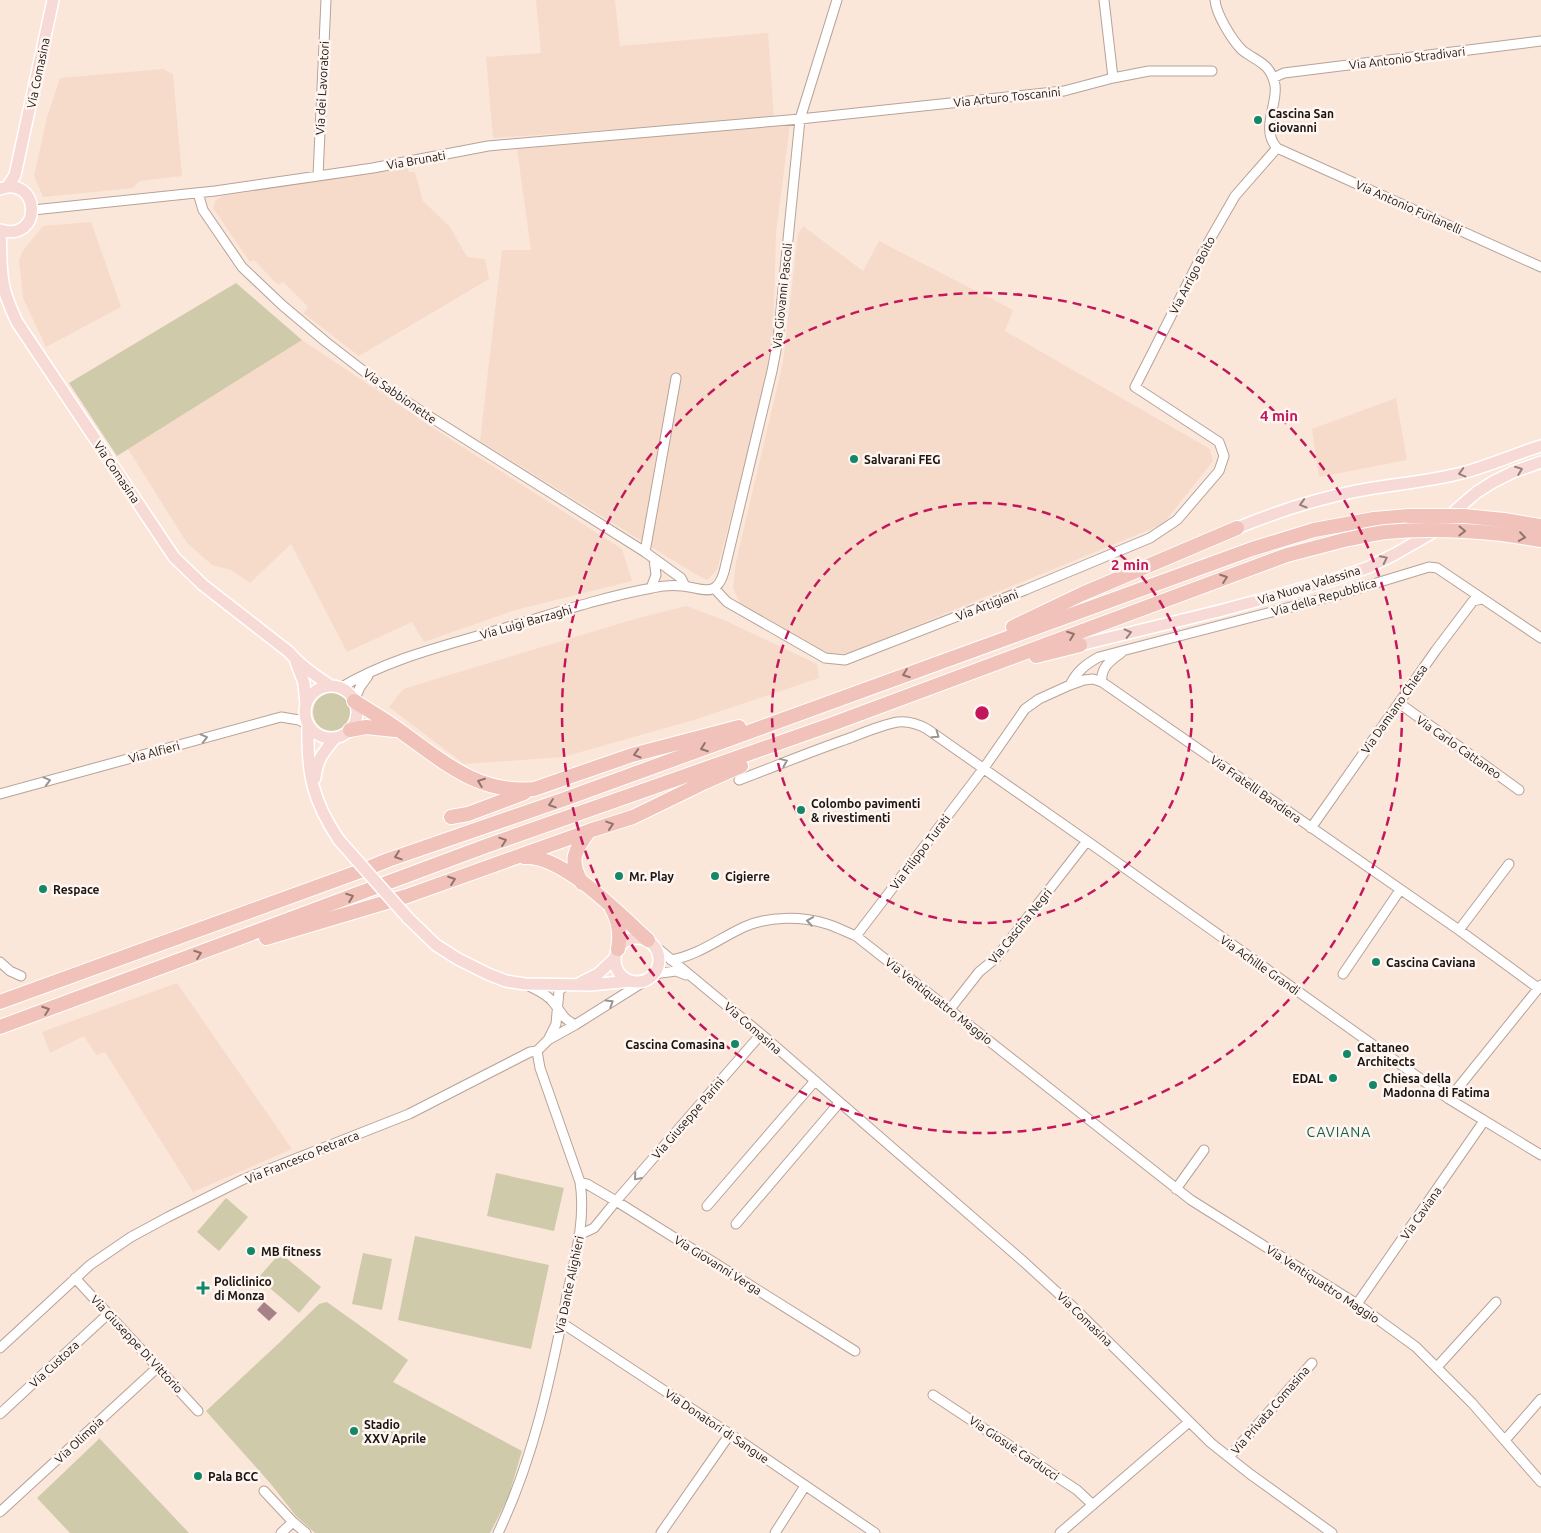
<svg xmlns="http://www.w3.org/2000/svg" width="1541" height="1533" font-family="Ubuntu,sans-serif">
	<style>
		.built { fill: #f6dbca }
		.green { fill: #cfcaa9 }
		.water { fill: #a68187 }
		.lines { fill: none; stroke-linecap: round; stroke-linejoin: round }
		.minor-casing { stroke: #b7a398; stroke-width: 11 }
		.major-casing { stroke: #fff; stroke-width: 14 }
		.highway-casing { stroke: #fff; stroke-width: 16 }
		.minor { stroke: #fff; stroke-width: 9 }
		.major { stroke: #f7dad5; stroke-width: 11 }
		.highway { stroke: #f1c2b9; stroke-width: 14 }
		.major-bridge-casing { stroke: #fff; stroke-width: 14; stroke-linecap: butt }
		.highway-bridge-casing { stroke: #fff; stroke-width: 16; stroke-linecap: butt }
		.major-bridge { stroke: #f7dad5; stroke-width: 11 }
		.highway-bridge { stroke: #f1c2b9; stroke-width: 14 }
		.oneway { stroke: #94817c }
		.oneway2 { stroke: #91746d }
		.oneway3 { stroke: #989593 }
		.ring { fill: none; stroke: #c2185b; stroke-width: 2.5; stroke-dasharray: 9 6 }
		.poi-dot { fill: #138868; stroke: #fff6f1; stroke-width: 2 }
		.labels { text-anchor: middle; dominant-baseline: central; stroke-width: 5; stroke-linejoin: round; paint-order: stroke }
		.street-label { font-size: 12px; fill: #1b1410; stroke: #fff6f1 }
		.poi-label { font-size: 12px; font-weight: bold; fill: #1b1410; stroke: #fff6f1; text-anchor: start }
		.neighbourhood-label { font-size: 14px; letter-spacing: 1px; fill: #125e48; stroke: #fff6f1 }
		.centre { fill: #c2185b; stroke: #fff6f1; stroke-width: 2.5 }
		.ring-label { font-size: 15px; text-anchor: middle; font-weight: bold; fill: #c2185b; stroke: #fff6f1; stroke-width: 5; stroke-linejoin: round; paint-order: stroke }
	</style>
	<rect width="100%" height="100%" fill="#fbe6da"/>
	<path class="built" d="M 536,0 L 615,0 L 620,46 L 768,33 L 774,118 L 493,138 L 486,57 L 541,53 Z
		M 163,69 L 173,74 L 182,176 L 140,181 L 133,188 L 43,197 L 34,176 L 47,117 L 60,78 Z
		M 790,124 L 776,233 L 773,340 L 756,421 L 717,570 L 707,580 L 695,574 L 480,441 L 502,250 L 531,250 L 517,149 Z
		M 407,167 L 409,172 L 415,172 L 423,201 L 450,227 L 467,257 L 485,259 L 489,279 L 359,356 L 303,313 L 308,307 L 283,282 L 278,285 L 254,260 L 250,262 L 213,208 L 215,201 L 222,196 Z
		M 91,222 L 121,307 L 46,347 L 23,298 L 19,260 L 22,252 L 43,226 Z
		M 803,226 L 863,271 L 879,241 L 1013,310 L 1005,331 L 1210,449 L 1213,461 L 1163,524 L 849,653 L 827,655 L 743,610 L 733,588 L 736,562 L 783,362 L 798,234 Z
		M 302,340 L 444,435 L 622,549 L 632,581 L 515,610 L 424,642 L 412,622 L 347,652 L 291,544 L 250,583 L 231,570 L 212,565 L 187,543 L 128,449 Z
		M 1396,398 L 1407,460 L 1319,477 L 1312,429 Z
		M 686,606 L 724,620 L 817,664 L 819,678 L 697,719 L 563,757 L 464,764 L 389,707 L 403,689 L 638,618 Z
		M 177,983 L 292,1149 L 193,1192 L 105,1052 L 96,1055 L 84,1036 L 50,1053 L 42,1032 Z"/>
	<path class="green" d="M 236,283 L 302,340 L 117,456 L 69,383 Z
		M313 712a19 19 0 1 1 38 0a19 19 0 1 1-38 0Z
		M 496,1173 L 564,1188 L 554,1231 L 487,1216 Z
		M 226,1198 L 248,1217 L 219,1251 L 197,1232 Z
		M 415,1236 L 549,1265 L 531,1349 L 398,1320 Z
		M 280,1253 L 321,1287 L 299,1313 L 258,1278 Z
		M 363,1253 L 392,1259 L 382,1310 L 352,1304 Z
		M 327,1302 L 408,1360 L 393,1382 L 522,1451 L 508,1498 L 490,1533 L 315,1533 L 296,1516 L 270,1483 L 206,1411 L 279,1343 L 319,1304 Z
		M 100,1438 L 100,1439 L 189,1533 L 70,1533 L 37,1498 Z"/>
	<path class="water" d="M 264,1302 L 277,1313 L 269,1321 L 257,1310 Z"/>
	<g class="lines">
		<g class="minor-casing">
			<path id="minor" d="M 1104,0 L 1113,78
				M 1215,0 C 1216,14 1232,40 1242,50 C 1257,62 1270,62 1275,85 C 1278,105 1260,129 1277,148 L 1541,267
				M 1273,78 L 1284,73 L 1541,41
				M 318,176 L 326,0
				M 198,193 L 203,210 L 242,267 L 282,305 L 326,342 L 383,386 L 424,413 L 645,552 L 681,578 L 685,586
				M 33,210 L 215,191 L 373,168 L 488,146 L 800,119 L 1064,91 L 1113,78 L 1149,71 L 1212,71
				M 645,552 L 676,378
				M 651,588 L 656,575 L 654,559
				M 714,588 L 727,602 L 825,658 L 845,660 L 1025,590 L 1150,538 L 1177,520 L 1219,471 L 1224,456 L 1219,442 L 1135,387 L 1208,243 L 1235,196 L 1277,148
				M 1102,682 C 1100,668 1111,660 1121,653
				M 1070,685 C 1077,671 1086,664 1099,657 L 1337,595 L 1429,567 L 1437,568 L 1541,638
				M 340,688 C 391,657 452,644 508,627 C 556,613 603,597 652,588 C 661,586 672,585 682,586 C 703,588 716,599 724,572 L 772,371 L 778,340 L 800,119 L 837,0
				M 354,701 L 360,687 L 368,676
				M 1399,703 L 1519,790
				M 739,780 C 776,766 812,751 850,738 C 865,732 881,725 898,722 C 908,721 918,724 927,729 L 1087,841 L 1449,1099 L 1541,1155
				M 0,794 L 281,717 L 299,720 L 308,725
				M 1311,828 L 1436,650 L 1473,601 L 1482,599
				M 1459,930 L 1509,864
				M 856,936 L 984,768 L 1025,709 L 1039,699 L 1070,685 L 1084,680 L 1093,679 L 1102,682 L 1459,930 L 1538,988
				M 656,947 L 761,1034 L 1024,1262 L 1071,1305 L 1211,1443 L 1250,1474 L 1332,1533
				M 671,960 C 699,955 718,939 744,927 C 769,916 801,916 827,924 C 837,927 846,932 856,936 L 1191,1200 L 1357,1304 L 1416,1347 L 1472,1403 L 1541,1482
				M 0,962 L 10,971 L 21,976
				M 654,974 L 676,971 L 686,975
				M 1343,974 L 1400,890
				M 529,986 C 537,990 547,994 553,1002 C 563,1014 560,1016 575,1025
				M 950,1009 L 979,972 L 996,958 L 1087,841
				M 548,1040 L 556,1024 L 559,991 L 566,984
				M 1449,1099 L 1541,985
				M 580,1182 L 587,1184 L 616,1201 L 855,1351
				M 1176,1189 L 1204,1150
				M 707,1206 L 814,1082
				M 736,1224 L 839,1103
				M 579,1235 L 594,1228 L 616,1201 L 761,1034
				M 75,1278 L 198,1411
				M 1357,1304 L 1484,1121
				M 562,1323 L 730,1434 L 875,1533
				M 0,1348 L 90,1265 L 131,1237 L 168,1217 L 244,1179 L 409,1114 L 530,1052 L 537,1051
				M 1437,1367 L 1496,1302
				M 933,1395 L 1077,1490 L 1093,1505
				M 0,1414 L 108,1314
				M 1505,1440 L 1541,1399
				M 1229,1457 L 1312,1363
				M 264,1491 L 293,1522 L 306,1533
				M 0,1512 L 158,1367
				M 281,1533 L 293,1522
				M 498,1533 C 534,1458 551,1376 567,1295 C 575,1258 586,1220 580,1182 L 540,1068 L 537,1051 L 548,1040 L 575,1025 L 645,981
				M 661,1533 L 730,1434
				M 775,1533 L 805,1486
				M 1060,1533 L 1189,1422"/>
		</g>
		<g class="major-casing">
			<path id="major" d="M 8,186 L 15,175 L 53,0
				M 0,189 C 40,174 44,243 0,230
				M 0,231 C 1,248 0,265 3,282 C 5,296 11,309 17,322 L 174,557 L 203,585 L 289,652 C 301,666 316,676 331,686
				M 1237,528 C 1276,512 1315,499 1357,491 C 1392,484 1427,482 1462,473 C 1489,466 1515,454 1541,446
				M 1080,645 L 1223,610 L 1333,580 L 1369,567 L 1395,554 L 1437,530 L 1456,510 L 1477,492 L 1493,482 L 1513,472 L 1541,462
				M 296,662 L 304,683 L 306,705
				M305 712a26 26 0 1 1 52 0a26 26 0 1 1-52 0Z
				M 308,725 C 307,773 312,800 339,840
				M 315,778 C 317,759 323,753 335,738
				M 408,918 L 436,945 L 458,959 L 488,974 L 506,981 L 525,984 L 590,985 L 631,981
				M615 960a22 22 0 1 1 44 0a22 22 0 1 1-44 0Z
				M 580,983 L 598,974 L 615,958"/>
		</g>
		<g class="highway-casing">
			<path id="highway" d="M 1504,520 L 1541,526
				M 1502,534 L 1541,540
				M 1013,627 L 1082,594 L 1237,528
				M 1036,656 L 1080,645
				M 354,701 C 371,712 388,721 403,733 C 445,763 479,794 534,789 L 632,755 L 739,727
				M 350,730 L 366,727 L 395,730
				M 451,817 L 468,814 L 524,793
				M 524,857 C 563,854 620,915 648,940
				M 582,883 C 568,860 575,850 589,831
				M 612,909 C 619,922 621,934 618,949
				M 266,938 L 407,896 L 589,831 L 633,817 L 705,782 L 741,766
				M 0,1002 L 366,869 L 388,860 L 562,800 L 1252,549 L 1314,530 L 1374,519 L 1409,516
				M 0,1027 L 486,846 L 827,726 L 1287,555 L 1344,540"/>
		</g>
		<use href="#minor" class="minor"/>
		<use href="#major" class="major"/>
		<use href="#highway" class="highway"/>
		<g class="major-bridge-casing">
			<path id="major-bridge" d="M 339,840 L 408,918"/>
		</g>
		<g class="highway-bridge-casing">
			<path id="highway-bridge" d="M 1409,516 L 1464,516 L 1504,520
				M 1344,540 C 1358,537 1372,534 1386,532 C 1425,528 1464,530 1502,534"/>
		</g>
		<use href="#major-bridge" class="major-bridge"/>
		<use href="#highway-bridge" class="highway-bridge"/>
	</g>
	<defs><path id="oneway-chevron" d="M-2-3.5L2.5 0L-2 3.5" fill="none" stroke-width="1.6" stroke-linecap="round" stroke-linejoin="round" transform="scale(1.25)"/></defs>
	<g class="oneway">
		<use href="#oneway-chevron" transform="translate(1519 470) rotate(-21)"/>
		<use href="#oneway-chevron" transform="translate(1462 473) rotate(165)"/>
		<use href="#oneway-chevron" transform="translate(1303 504) rotate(164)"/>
		<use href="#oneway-chevron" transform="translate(1384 559) rotate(-26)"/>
		<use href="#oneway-chevron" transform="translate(1128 633) rotate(-14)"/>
	</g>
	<g class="oneway2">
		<use href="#oneway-chevron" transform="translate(1462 531) rotate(1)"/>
		<use href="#oneway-chevron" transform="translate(1522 537) rotate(8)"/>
		<use href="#oneway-chevron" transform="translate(1224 578) rotate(-20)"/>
		<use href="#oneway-chevron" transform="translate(1071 635) rotate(-20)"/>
		<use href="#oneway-chevron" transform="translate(906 674) rotate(160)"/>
		<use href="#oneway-chevron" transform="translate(704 748) rotate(160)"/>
		<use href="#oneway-chevron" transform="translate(637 754) rotate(164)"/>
		<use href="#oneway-chevron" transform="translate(481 782) rotate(-159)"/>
		<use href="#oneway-chevron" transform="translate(552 804) rotate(161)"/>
		<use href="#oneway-chevron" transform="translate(610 825) rotate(-18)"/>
		<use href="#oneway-chevron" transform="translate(503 841) rotate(-19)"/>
		<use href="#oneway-chevron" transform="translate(398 856) rotate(161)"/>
		<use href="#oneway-chevron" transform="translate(452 880) rotate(-20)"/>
		<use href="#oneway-chevron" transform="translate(350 897) rotate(-21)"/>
		<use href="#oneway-chevron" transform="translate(198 954) rotate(-20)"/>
		<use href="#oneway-chevron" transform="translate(46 1010) rotate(-20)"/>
	</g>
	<g class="oneway3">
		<use href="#oneway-chevron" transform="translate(936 735) rotate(35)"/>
		<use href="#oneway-chevron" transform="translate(204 738) rotate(-15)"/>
		<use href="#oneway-chevron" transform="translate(784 762) rotate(-22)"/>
		<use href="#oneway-chevron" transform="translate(47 781) rotate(-15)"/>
		<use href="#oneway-chevron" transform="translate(810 921) rotate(-171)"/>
		<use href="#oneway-chevron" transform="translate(610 1003) rotate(-32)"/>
		<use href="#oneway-chevron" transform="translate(637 1177) rotate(131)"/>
	</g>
	<g class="ring">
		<circle cx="982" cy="713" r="210"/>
		<circle cx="982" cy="713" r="420"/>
	</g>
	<g class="poi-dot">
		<circle cx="1258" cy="120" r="5"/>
		<circle cx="854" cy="459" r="5"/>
		<circle cx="801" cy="810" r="5"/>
		<circle cx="619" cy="876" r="5"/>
		<circle cx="715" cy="876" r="5"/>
		<circle cx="43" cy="889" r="5"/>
		<circle cx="1376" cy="962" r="5"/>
		<circle cx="735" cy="1044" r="5"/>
		<circle cx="1347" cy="1054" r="5"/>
		<circle cx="1333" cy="1078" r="5"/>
		<circle cx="1373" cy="1085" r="5"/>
		<circle cx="251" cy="1251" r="5"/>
		<path d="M200.5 1280.5h5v5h5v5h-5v5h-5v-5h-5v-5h5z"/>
		<circle cx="354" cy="1431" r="5"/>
		<circle cx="198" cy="1476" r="5"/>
	</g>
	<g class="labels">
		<g class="street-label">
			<text transform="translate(1407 58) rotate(-7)">Via Antonio Stradivari</text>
			<text transform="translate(38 73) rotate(-78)">Via Comasina</text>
			<text transform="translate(322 88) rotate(-87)">Via dei Lavoratori</text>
			<text transform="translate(1007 97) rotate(-6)">Via Arturo Toscanini</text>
			<text transform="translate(416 160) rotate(-10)">Via Brunati</text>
			<text transform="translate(1409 207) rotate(24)">Via Antonio Furlanelli</text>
			<text transform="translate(1192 275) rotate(-63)">Via Arrigo Boito</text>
			<text transform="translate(782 296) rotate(-84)">Via Giovanni Pascoli</text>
			<text transform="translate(400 396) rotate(35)">Via Sabbionette</text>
			<text transform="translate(117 472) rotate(56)">Via Comasina</text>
			<text transform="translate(1309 585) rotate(-17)">Via Nuova Valassina</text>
			<text transform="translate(1324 597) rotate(-16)">Via della Repubblica</text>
			<text transform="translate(987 605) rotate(-21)">Via Artigiani</text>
			<text transform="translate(526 622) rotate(-16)">Via Luigi Barzaghi</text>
			<text transform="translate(1394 709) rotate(-55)">Via Damiano Chiesa</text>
			<text transform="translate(1459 747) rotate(35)">Via Carlo Cattaneo</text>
			<text transform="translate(154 752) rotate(-15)">Via Alfieri</text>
			<text transform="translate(1256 789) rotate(35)">Via Fratelli Bandiera</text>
			<text transform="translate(920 852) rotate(-53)">Via Filippo Turati</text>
			<text transform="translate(1020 926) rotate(-51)">Via Cascina Negri</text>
			<text transform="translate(1260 965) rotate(35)">Via Achille Grandi</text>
			<text transform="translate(939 1001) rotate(38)">Via Ventiquattro Maggio</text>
			<text transform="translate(753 1028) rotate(41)">Via Comasina</text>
			<text transform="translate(688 1118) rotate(-49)">Via Giuseppe Parini</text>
			<text transform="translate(302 1157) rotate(-22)">Via Francesco Petrarca</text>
			<text transform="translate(1421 1213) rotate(-55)">Via Caviana</text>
			<text transform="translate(718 1265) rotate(32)">Via Giovanni Verga</text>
			<text transform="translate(1323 1284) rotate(33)">Via Ventiquattro Maggio</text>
			<text transform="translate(569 1285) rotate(-78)">Via Dante Alighieri</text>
			<text transform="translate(1085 1319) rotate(44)">Via Comasina</text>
			<text transform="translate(137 1344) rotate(47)">Via Giuseppe Di Vittorio</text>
			<text transform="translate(54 1364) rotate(-43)">Via Custoza</text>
			<text transform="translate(1270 1410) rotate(-49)">Via Privata Comasina</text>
			<text transform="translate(717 1426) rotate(34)">Via Donatori di Sangue</text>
			<text transform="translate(79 1440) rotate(-43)">Via Olimpia</text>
			<text transform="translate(1014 1448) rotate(34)">Via Giosuè Carducci</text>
		</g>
		<g class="poi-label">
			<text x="1268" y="113">Cascina San<tspan x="1268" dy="14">Giovanni</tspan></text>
			<text x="864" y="459">Salvarani FEG</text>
			<text x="811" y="803">Colombo pavimenti<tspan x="811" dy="14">&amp; rivestimenti</tspan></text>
			<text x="629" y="876">Mr. Play</text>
			<text x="725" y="876">Cigierre</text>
			<text x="53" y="889">Respace</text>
			<text x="1386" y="962">Cascina Caviana</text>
			<text x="725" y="1044" text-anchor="end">Cascina Comasina</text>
			<text x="1357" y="1047">Cattaneo<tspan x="1357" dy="14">Architects</tspan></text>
			<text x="1323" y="1078" text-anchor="end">EDAL</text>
			<text x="1383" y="1078">Chiesa della<tspan x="1383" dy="14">Madonna di Fatima</tspan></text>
			<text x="261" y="1251">MB fitness</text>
			<text x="214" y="1281">Policlinico<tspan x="214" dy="14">di Monza</tspan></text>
			<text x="364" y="1424">Stadio<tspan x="364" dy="14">XXV Aprile</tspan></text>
			<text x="208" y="1476">Pala BCC</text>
		</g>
		<g class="neighbourhood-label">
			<text x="1339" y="1132">CAVIANA</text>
		</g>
	</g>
	<circle cx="982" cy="713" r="8" class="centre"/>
	<g class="ring-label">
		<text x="1279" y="421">4 min</text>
		<text x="1130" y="570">2 min</text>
	</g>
</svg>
